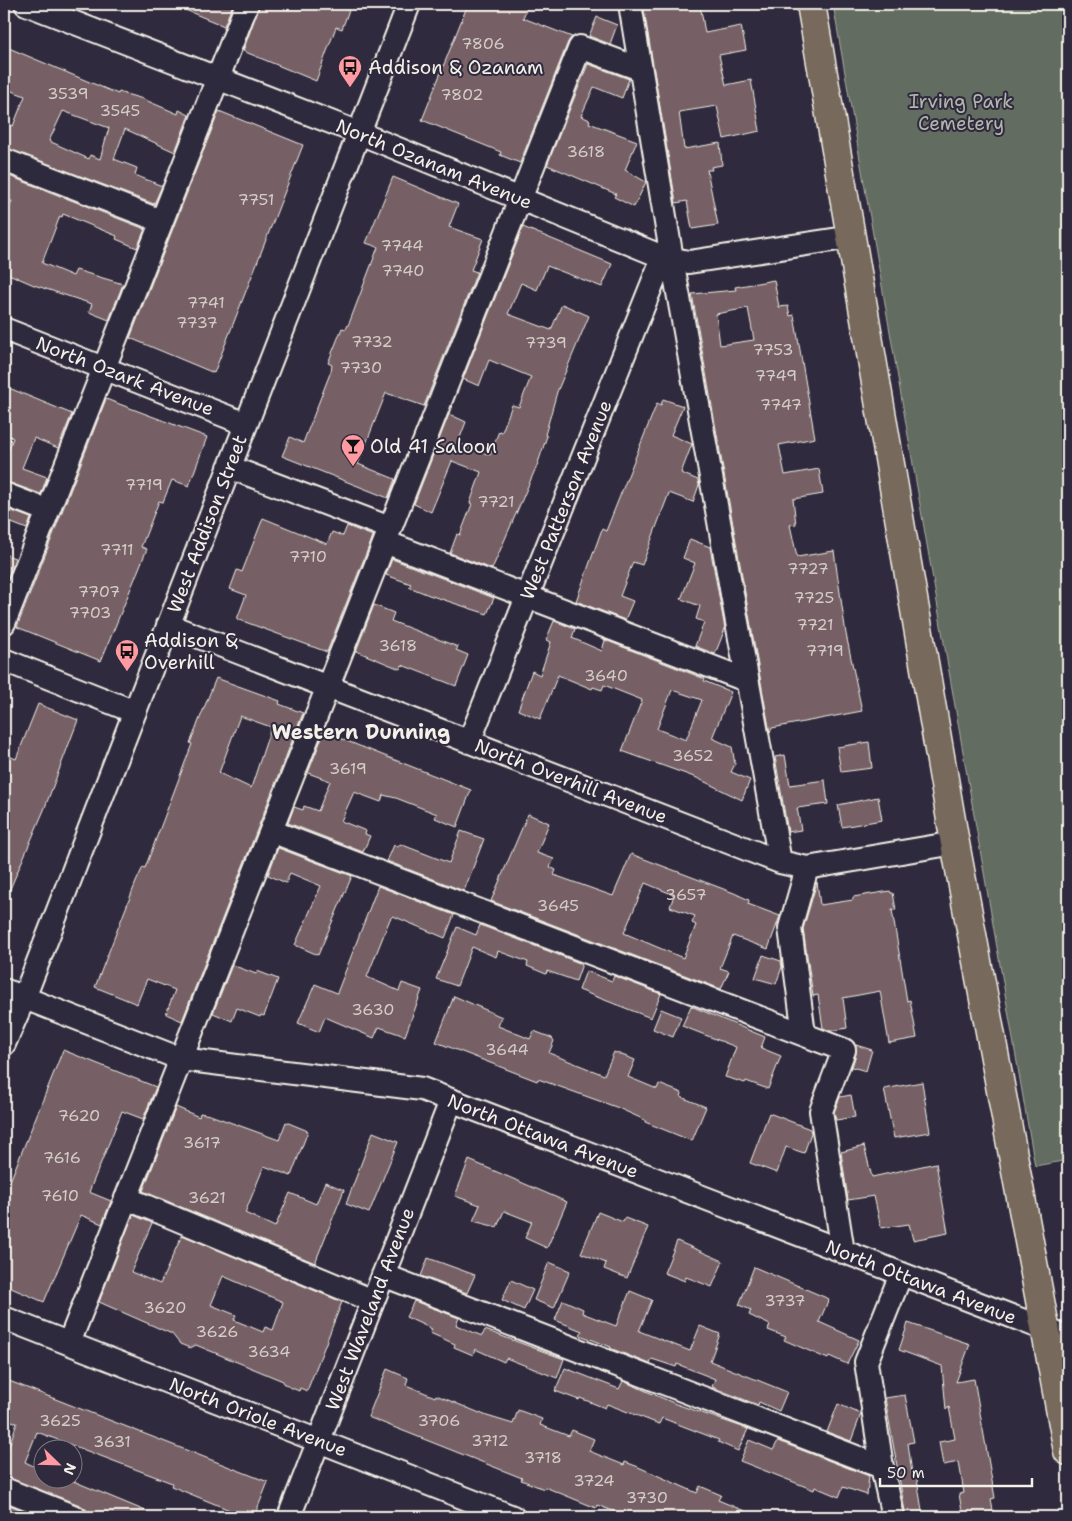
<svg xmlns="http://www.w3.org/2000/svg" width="1072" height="1521" font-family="'Shantell Sans',sans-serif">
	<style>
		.green { fill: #626c60; stroke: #abaea4 }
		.building { fill: #766065; stroke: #f4f1e8; fill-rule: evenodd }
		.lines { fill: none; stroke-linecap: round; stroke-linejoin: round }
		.minor-casing { stroke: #f4f1e8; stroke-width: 26 }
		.major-casing { stroke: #f4f1e8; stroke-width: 31 }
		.minor { stroke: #2f2a3d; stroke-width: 22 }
		.major { stroke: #77695c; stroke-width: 28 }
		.labels { text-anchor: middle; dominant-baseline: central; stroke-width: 4; stroke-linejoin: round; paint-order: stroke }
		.number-label { font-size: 16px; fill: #d4cdc7 }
		.poi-label { font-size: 19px; fill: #f4f1e8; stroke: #2f2a3d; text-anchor: start }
		.park-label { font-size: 19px; fill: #b2b5ab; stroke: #2f2a3d }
		.street-label { font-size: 19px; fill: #f4f1e8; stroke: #2f2a3d }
		.neighbourhood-label { font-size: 20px; font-weight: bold; fill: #f4f1e8; stroke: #2f2a3d }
	</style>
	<rect width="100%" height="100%" fill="#2f2a3d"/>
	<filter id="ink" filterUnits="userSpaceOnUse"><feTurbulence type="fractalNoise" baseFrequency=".02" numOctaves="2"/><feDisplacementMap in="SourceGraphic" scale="10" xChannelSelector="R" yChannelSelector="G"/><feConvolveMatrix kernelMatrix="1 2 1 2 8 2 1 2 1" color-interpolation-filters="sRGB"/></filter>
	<g filter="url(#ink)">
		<path class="green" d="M 833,4 L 1068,4 L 1068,1160 L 1035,1166 Z"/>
		<path class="building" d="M 171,4 L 233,4 L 224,26 Z
			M 260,4 L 343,4 L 341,8 L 349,10 L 342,29 L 336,27 L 316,81 L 243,51 Z
			M 468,4 L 528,4 L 523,18 L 572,37 L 568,42 L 520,163 L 500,155 L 501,152 L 422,120 Z
			M 643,4 L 700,4 L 705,33 L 741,26 L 746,50 L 719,55 L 726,85 L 751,80 L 760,131 L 724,139 L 717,106 L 679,112 L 684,149 L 720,143 L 722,165 L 711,167 L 712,170 L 707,170 L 718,225 L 692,229 L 687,201 L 676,203 Z
			M 597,17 L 617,25 L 610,44 L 589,36 Z
			M 4,46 L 118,94 L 119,92 L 143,99 L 178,114 L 179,110 L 189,115 L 175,152 L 125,129 L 114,159 L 137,168 L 135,175 L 162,186 L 154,204 L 4,147 L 4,123 L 13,126 L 25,96 L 4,88 ZM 63,111 L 109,128 L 100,159 L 90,155 L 89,159 L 49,141 Z
			M 588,64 L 629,79 L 622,98 L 594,87 L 581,116 L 590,120 L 589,123 L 637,141 L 625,170 L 646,182 L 634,207 L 614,197 L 616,194 L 547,165 Z
			M 219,111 L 303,145 L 214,373 L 130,338 Z
			M 4,174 L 145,229 L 137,248 L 116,239 L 117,236 L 63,214 L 62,217 L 60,216 L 42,263 L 73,276 L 76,270 L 123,284 L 109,320 L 89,312 L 92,304 L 34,285 L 4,272 L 4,223 L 12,201 L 4,200 Z
			M 393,177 L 458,204 L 449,227 L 483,239 L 471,270 L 477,272 L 424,406 L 386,393 L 358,464 L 395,479 L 388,498 L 282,456 L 290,437 L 303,443 L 331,371 L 332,365 L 328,363 L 342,328 L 346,329 L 350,321 L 378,247 L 366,243 Z
			M 523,227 L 612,264 L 602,287 L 547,266 L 537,290 L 521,283 L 508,314 L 551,330 L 562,304 L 589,316 L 557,392 L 545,435 L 547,436 L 538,463 L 492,569 L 450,553 L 457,534 L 460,535 L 472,504 L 470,503 L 481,472 L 452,461 L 431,512 L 414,504 L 449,414 L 466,422 L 458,443 L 490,455 L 499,431 L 502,432 L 512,405 L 519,407 L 531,377 L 489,360 L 479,386 L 463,379 Z
			M 774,280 L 779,307 L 788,306 L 790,316 L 794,315 L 815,438 L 779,445 L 785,475 L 819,469 L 823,494 L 793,499 L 796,524 L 790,525 L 797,557 L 834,551 L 846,634 L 862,711 L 772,728 L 770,733 L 692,294 L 736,290 L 735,287 ZM 748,308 L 754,340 L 720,345 L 716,314 Z
			M 4,386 L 72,414 L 58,448 L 34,438 L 22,468 L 47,477 L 41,494 L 4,481 L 4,461 L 13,438 L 4,433 Z
			M 106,399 L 207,437 L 189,486 L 172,480 L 163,502 L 159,501 L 141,547 L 147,549 L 101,661 L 17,627 Z
			M 663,399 L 683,406 L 671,435 L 692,444 L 681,473 L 698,480 L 699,485 L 693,502 L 669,493 L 642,565 L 633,562 L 620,596 L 633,601 L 625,620 L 576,601 L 602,529 L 606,531 L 657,403 L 661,405 Z
			M 4,508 L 31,518 L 27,529 L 4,520 Z
			M 263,518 L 327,544 L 332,532 L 343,536 L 347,526 L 373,536 L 327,652 L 237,619 L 246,595 L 230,589 L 237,570 L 242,572 Z
			M 690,539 L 710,547 L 725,629 L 715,654 L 695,646 L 704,622 L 696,619 L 700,606 L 681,599 L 695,563 L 683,558 Z
			M 4,554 L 15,558 L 4,588 Z
			M 392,559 L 494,598 L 487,614 L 429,595 L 409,587 L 411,584 L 386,575 Z
			M 374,605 L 394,613 L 391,621 L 458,647 L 456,650 L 468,655 L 456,686 L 402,665 L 400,669 L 356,651 Z
			M 554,621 L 575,629 L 572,638 L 602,651 L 605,640 L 705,679 L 704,681 L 731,692 L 712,738 L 732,747 L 735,764 L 731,772 L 750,780 L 742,800 L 697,778 L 622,751 L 642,700 L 604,685 L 602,690 L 593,687 L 592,689 L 558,675 L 540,719 L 518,710 L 532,671 L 540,675 L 551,642 L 546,640 ZM 672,690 L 702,700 L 686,740 L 657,729 Z
			M 216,678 L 280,701 L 279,704 L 303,713 L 182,1021 L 166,1014 L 175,990 L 147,979 L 137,1004 L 95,987 L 136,882 L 143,867 L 145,868 L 192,744 L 190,743 ZM 240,716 L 271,727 L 251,788 L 219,773 Z
			M 38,704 L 78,720 L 44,810 L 4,903 L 4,754 L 16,759 Z
			M 324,732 L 471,790 L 457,827 L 435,818 L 437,814 L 396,798 L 383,795 L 381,802 L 354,792 L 341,821 L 366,831 L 365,834 L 370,836 L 363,852 L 288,823 L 294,807 L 303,810 L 304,806 L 318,811 L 330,781 L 308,773 Z
			M 869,742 L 872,768 L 841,772 L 837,747 Z
			M 785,755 L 790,785 L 825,780 L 828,804 L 797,808 L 801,830 L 788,832 L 775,757 Z
			M 878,797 L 882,820 L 842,827 L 838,805 Z
			M 528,814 L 549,823 L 537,853 L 554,859 L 550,867 L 556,870 L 554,875 L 613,896 L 631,854 L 734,893 L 749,900 L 748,904 L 780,916 L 768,949 L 733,936 L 720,968 L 729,971 L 721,989 L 491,901 ZM 645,883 L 674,895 L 670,907 L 695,916 L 692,923 L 696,925 L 683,958 L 624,933 Z
			M 461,831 L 484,839 L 464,891 L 387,861 L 394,845 L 398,847 L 400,844 L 449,863 Z
			M 278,848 L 352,876 L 318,955 L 295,945 L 321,886 L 290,873 L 286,883 L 268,875 Z
			M 817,882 L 820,905 L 853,900 L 853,897 L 890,891 L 891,893 L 893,893 L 896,910 L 892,910 L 907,1001 L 910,1000 L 917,1038 L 889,1043 L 880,991 L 843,998 L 847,1028 L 831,1031 L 823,1028 L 818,995 L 813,996 L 803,929 Z
			M 378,886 L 454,915 L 445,938 L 393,916 L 390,919 L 367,977 L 399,991 L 402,983 L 422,990 L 405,1036 L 379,1027 L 374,1038 L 325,1017 L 319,1032 L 298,1023 L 315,984 L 337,993 Z
			M 480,925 L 582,964 L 576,981 L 547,971 L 546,974 L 527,966 L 528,962 L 498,951 L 496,957 L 472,947 L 457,986 L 436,979 L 457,927 L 476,935 Z
			M 763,955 L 781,961 L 782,967 L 776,984 L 755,978 Z
			M 232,965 L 256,974 L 257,971 L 278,979 L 264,1016 L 261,1015 L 260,1017 L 237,1008 L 232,1021 L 213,1013 Z
			M 586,971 L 612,981 L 614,976 L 661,994 L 651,1018 L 579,990 Z
			M 454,996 L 502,1017 L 498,1026 L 530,1039 L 534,1031 L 552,1038 L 554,1041 L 549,1053 L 604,1075 L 614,1052 L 635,1060 L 628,1077 L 657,1089 L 659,1084 L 682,1093 L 681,1097 L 706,1107 L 692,1141 L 645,1122 L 645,1120 L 616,1107 L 538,1079 L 537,1081 L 436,1042 Z
			M 691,1006 L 765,1037 L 761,1048 L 781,1056 L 768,1089 L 746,1081 L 745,1083 L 725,1077 L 736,1047 L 682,1026 Z
			M 661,1009 L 681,1017 L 673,1037 L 653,1029 Z
			M 856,1045 L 872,1050 L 866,1071 L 852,1067 L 856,1054 Z
			M 63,1050 L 156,1087 L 143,1119 L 122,1111 L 89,1192 L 111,1201 L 102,1224 L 81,1215 L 44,1302 L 4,1285 L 4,1196 Z
			M 922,1082 L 930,1132 L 894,1138 L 884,1089 Z
			M 851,1095 L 855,1117 L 836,1120 L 834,1112 L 840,1097 Z
			M 176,1107 L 199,1117 L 200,1113 L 210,1115 L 279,1140 L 286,1122 L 308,1131 L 291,1176 L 264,1166 L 245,1213 L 275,1227 L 290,1193 L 316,1204 L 325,1182 L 344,1190 L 315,1263 L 143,1191 Z
			M 769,1113 L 810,1129 L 811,1133 L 804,1153 L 786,1147 L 777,1173 L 750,1163 Z
			M 373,1132 L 398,1142 L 369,1213 L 346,1204 Z
			M 864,1146 L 872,1177 L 936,1163 L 948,1233 L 913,1240 L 909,1224 L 881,1228 L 874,1196 L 848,1200 L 841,1152 Z
			M 469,1160 L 567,1202 L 547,1248 L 525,1238 L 532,1222 L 504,1211 L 497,1227 L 473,1221 L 480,1205 L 455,1196 Z
			M 598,1212 L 623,1222 L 625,1218 L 648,1227 L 627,1278 L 604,1269 L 606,1263 L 581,1253 Z
			M 133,1215 L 152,1223 L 131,1272 L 160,1284 L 182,1235 L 342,1302 L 307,1391 L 300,1388 L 299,1391 L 285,1385 L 283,1381 L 196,1345 L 190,1348 L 180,1344 L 172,1334 L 99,1302 ZM 223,1276 L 283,1302 L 273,1330 L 265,1327 L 263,1332 L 234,1320 L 236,1315 L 211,1305 Z
			M 677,1241 L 723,1261 L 712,1287 L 686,1277 L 685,1281 L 664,1273 Z
			M 428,1258 L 475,1275 L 467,1293 L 421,1276 Z
			M 549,1262 L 570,1271 L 554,1308 L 534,1300 Z
			M 754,1267 L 829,1299 L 819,1322 L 859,1340 L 847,1364 L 829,1356 L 828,1359 L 784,1340 L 786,1337 L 768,1330 L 770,1325 L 749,1315 L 751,1310 L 739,1305 Z
			M 511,1280 L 533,1290 L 524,1310 L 502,1300 Z
			M 630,1291 L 652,1300 L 639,1331 L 690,1351 L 700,1326 L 720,1334 L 710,1361 L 787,1392 L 779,1411 L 759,1402 L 758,1405 L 712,1387 L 715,1379 L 677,1364 L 676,1367 L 652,1359 L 650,1364 L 610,1348 L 611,1347 L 580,1335 L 582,1331 L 555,1320 L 563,1300 L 583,1309 L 582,1313 L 616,1326 Z
			M 414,1301 L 459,1318 L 456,1325 L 482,1336 L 485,1330 L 564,1359 L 557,1378 L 506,1358 L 504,1362 L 475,1349 L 473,1355 L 454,1347 L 455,1344 L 430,1333 L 432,1329 L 406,1317 Z
			M 908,1323 L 970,1344 L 956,1382 L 974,1379 L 995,1498 L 991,1499 L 994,1517 L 963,1517 L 959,1494 L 964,1493 L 959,1462 L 943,1465 L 939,1442 L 955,1439 L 949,1407 L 946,1410 L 942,1366 L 899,1350 Z
			M 565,1368 L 619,1389 L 623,1381 L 676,1404 L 748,1429 L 738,1451 L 718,1442 L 719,1440 L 662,1418 L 659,1424 L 607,1404 L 605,1408 L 580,1398 L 579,1400 L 555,1391 Z
			M 387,1369 L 408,1378 L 406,1385 L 435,1397 L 436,1395 L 487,1416 L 513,1424 L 518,1410 L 542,1419 L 540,1425 L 569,1436 L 572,1430 L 594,1439 L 589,1451 L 624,1465 L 625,1462 L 636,1466 L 697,1493 L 700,1486 L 721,1495 L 718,1500 L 759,1517 L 628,1517 L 597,1505 L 596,1508 L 545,1487 L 544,1489 L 521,1480 L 522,1478 L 368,1417 Z
			M 4,1379 L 268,1482 L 254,1517 L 229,1517 L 232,1511 L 171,1486 L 172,1483 L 37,1432 L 25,1462 L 42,1470 L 42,1478 L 66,1478 L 160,1517 L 88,1517 L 86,1509 L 80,1505 L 4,1476 L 4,1460 L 17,1423 L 4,1418 Z
			M 905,1395 L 914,1442 L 908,1443 L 912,1474 L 916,1473 L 923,1517 L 906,1517 L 885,1398 Z
			M 838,1404 L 861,1414 L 851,1441 L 827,1432 Z
			M 749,1440 L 773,1450 L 778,1441 L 869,1476 L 867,1495 L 843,1487 L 839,1497 L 815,1487 L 814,1490 L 740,1461 Z
			M 4,1503 L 40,1517 L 4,1517 Z"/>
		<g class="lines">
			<g class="minor-casing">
				<path id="minor" d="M 26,4 L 359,133 L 663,257 L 689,262 L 852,237
					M 630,4 L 672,259 L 780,862
					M 4,160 L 161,221
					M 4,329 L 246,424
					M 229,467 L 390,528
					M 4,494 L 48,511
					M 385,542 L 746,680
					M 4,623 L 247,4
					M 168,625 L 780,862 L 807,868 L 955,843
					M 4,660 L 135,712
					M 469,742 L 663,257
					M 271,831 L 844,1050 L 821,1111 L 843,1252
					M 4,990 L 181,1059 L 422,1089 L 1068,1338
					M 804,1034 L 790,928 L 807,868
					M 4,1044 L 24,998 L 409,4
					M 126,1198 L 373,1301
					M 383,1275 L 882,1467
					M 4,1318 L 513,1517
					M 69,1343 L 580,47 L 640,69
					M 4,1489 L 75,1517
					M 289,1517 L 451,1101
					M 893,1517 L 882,1467 L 866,1362 L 901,1274"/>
			</g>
			<g class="major-casing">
				<path id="major" d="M 811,4 L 955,843 L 1068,1451"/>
			</g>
			<use href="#minor" class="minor"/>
			<use href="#major" class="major"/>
		</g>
	</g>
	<defs>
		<g id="bus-pin" transform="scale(1.25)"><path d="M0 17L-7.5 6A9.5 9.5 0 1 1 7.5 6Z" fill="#ff9aa2" stroke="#2f2a3d"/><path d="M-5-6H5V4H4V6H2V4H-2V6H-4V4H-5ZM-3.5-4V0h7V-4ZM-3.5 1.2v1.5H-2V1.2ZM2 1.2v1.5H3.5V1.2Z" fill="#111"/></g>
		<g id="bar-pin" transform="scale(1.25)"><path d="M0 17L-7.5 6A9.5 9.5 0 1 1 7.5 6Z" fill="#ff9aa2" stroke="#2f2a3d"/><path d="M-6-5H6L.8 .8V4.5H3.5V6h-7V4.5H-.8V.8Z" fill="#111"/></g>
	</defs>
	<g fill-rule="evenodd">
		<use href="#bus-pin" x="350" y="67"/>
		<use href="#bar-pin" x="353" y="446"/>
		<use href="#bus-pin" x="127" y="651"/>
	</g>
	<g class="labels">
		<g class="number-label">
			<text x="483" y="43">7806</text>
			<text x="68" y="93">3539</text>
			<text x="462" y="94">7802</text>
			<text x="120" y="110">3545</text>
			<text x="586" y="151">3618</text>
			<text x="256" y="199">7751</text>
			<text x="402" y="245">7744</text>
			<text x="403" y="270">7740</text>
			<text x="206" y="302">7741</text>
			<text x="197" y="322">7737</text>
			<text x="372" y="341">7732</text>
			<text x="546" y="342">7739</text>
			<text x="773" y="349">7753</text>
			<text x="361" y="367">7730</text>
			<text x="776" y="375">7749</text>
			<text x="781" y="404">7747</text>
			<text x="144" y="484">7719</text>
			<text x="496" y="501">7721</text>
			<text x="117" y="549">7711</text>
			<text x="308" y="556">7710</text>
			<text x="808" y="568">7727</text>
			<text x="99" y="591">7707</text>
			<text x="814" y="597">7725</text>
			<text x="90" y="612">7703</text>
			<text x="815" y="624">7721</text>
			<text x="398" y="645">3618</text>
			<text x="825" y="650">7719</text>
			<text x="606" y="675">3640</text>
			<text x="693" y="755">3652</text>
			<text x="348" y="768">3619</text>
			<text x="686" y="894">3657</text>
			<text x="558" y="905">3645</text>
			<text x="373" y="1009">3630</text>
			<text x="507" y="1049">3644</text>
			<text x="79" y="1115">7620</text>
			<text x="202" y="1142">3617</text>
			<text x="62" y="1157">7616</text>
			<text x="60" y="1195">7610</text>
			<text x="207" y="1197">3621</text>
			<text x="785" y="1300">3737</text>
			<text x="165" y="1307">3620</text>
			<text x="217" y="1331">3626</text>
			<text x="269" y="1351">3634</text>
			<text x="60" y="1420">3625</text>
			<text x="439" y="1420">3706</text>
			<text x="490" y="1440">3712</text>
			<text x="112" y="1441">3631</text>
			<text x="543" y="1457">3718</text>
			<text x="594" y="1480">3724</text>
			<text x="647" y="1497">3730</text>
		</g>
		<g class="poi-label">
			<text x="368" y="67">Addison &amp; Ozanam</text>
			<text x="370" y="446">Old 41 Saloon</text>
			<text x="144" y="640">Addison &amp;<tspan x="144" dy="22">Overhill</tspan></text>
		</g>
		<g class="park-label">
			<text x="961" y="101">Irving Park<tspan x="961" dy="22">Cemetery</tspan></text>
		</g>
		<g class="street-label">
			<text transform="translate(434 164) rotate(22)">North Ozanam Avenue</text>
			<text transform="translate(125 376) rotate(21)">North Ozark Avenue</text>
			<text transform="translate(566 500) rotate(-68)">West Patterson Avenue</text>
			<text transform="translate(207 524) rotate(-69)">West Addison Street</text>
			<text transform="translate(571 781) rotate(21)">North Overhill Avenue</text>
			<text transform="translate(543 1136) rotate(21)">North Ottawa Avenue</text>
			<text transform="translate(921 1282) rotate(21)">North Ottawa Avenue</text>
			<text transform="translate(370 1309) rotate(-69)">West Waveland Avenue</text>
			<text transform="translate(258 1417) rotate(21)">North Oriole Avenue</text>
		</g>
		<g class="neighbourhood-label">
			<text x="361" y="732">Western Dunning</text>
		</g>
	</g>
	<rect width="1072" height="1521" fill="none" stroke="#2f2a3d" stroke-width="20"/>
	<rect x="10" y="10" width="1052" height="1501" fill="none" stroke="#f4f1e8" stroke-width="2" filter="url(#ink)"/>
	<g transform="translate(58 1464) rotate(113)"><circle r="24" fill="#2f2a3d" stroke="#7e7a81"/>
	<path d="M0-4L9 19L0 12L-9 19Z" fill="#ff9aa2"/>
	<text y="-8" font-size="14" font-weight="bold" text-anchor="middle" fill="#f4f1e8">N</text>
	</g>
	<path d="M880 1478v8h152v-8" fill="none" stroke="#f4f1e8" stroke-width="2.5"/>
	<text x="887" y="1478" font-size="15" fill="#f4f1e8" stroke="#2f2a3d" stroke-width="4" paint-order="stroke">50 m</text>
</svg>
